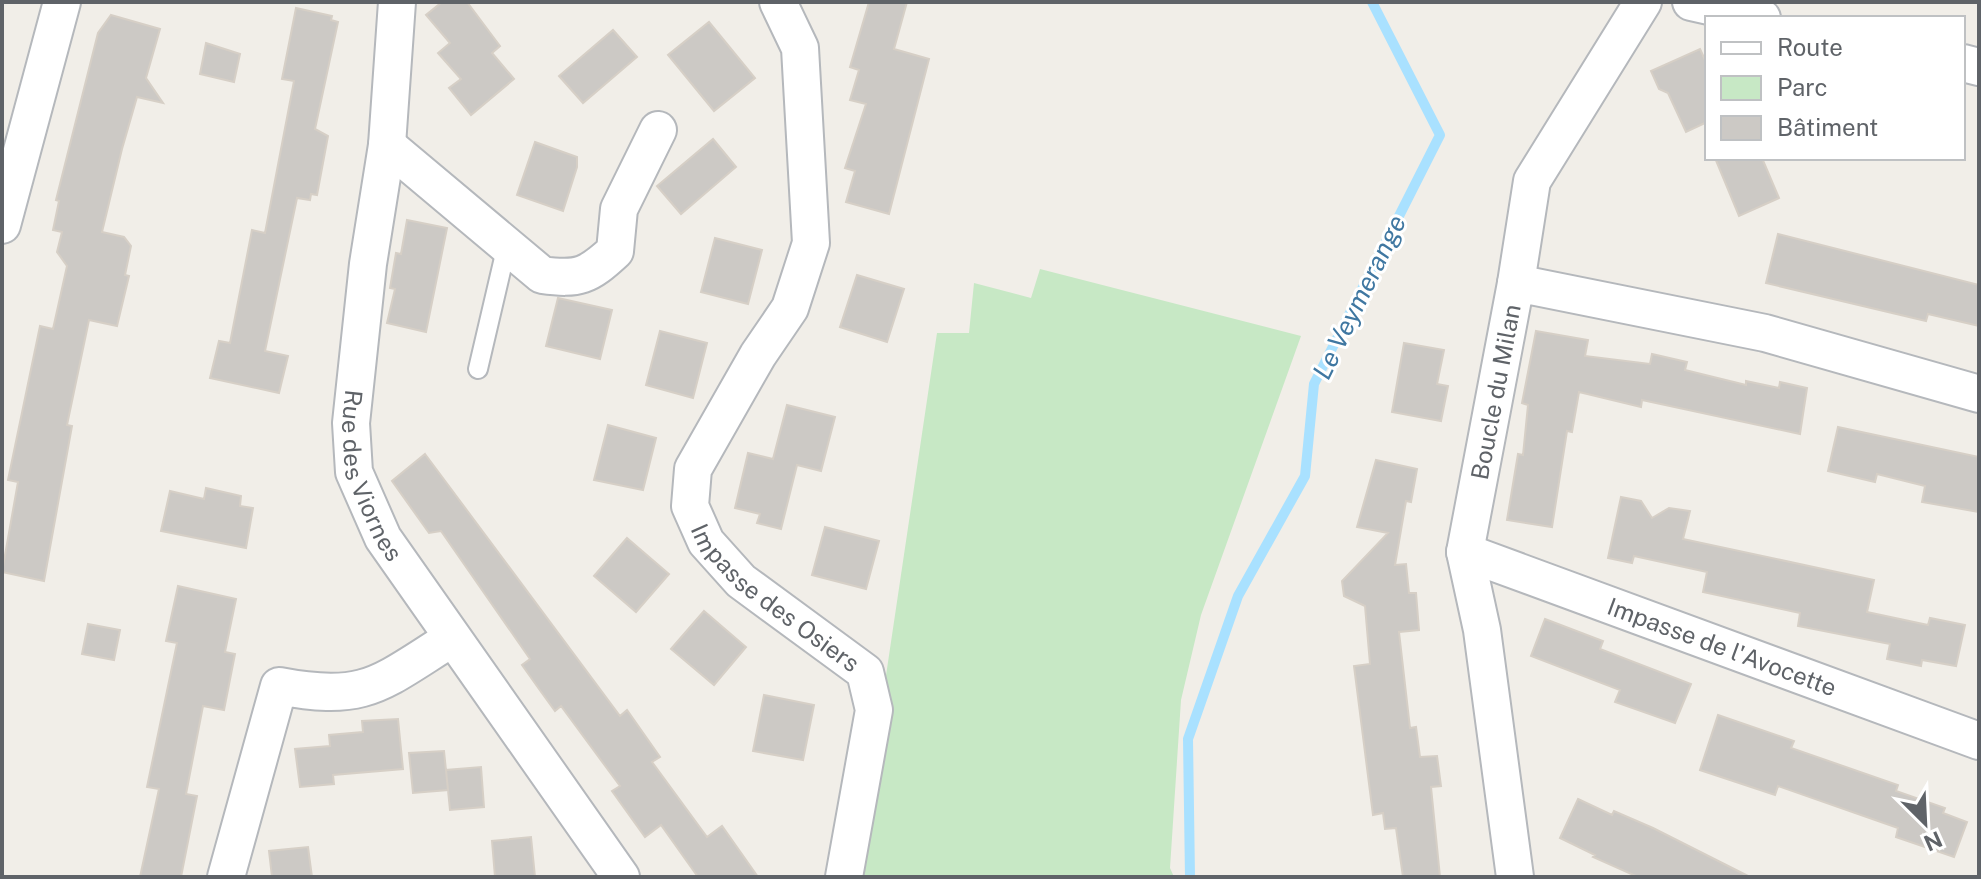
<svg xmlns="http://www.w3.org/2000/svg" width="1981" height="879" font-family="'Public Sans',sans-serif">
	<style>
		.green { fill: #c7e8c5 }
		.lines { fill: none; stroke-linecap: round; stroke-linejoin: round }
		.stream { stroke: #a9e1ff; stroke-width: 10 }
		.building { fill: #ccc9c5; stroke: #d6cfc6; stroke-width: 2 }
		.lane-casing { stroke: #b5b8bc; stroke-width: 22 }
		.street-casing { stroke: #b5b8bc; stroke-width: 40 }
		.lane { stroke: #fff; stroke-width: 18 }
		.street { stroke: #fff; stroke-width: 36 }
		.labels { text-anchor: middle; dominant-baseline: central; stroke-width: 6; stroke-linejoin: round; paint-order: stroke }
		.street-label { font-size: 24px; fill: #5f6368; stroke: #fff }
		.water-label { font-size: 26px; font-style: italic; fill: #3f77a1; stroke: #fff }
	</style>
	<rect width="100%" height="100%" fill="#f1eee8"/>
	<path class="green" d="M 1040,269 L 1301,336 L 1201,615 L 1181,700 L 1170,868 L 1174,877 L 856,877 L 937,333 L 969,333 L 974,283 L 1031,298 Z"/>
	<g class="lines">
		<path class="stream" d="M 1190,877 L 1188,739 L 1238,596 L 1305,476 L 1314,384 L 1440,135 L 1372,2"/>
	</g>
	<path class="building" d="M 442,2 L 467,2 L 500,46 L 492,53 L 514,79 L 471,115 L 449,88 L 461,79 L 438,53 L 450,43 L 426,15 Z
		M 869,2 L 907,2 L 894,49 L 929,59 L 889,214 L 846,202 L 855,171 L 845,168 L 866,104 L 850,100 L 859,70 L 850,67 Z
		M 296,8 L 332,16 L 331,20 L 338,22 L 315,129 L 328,136 L 317,195 L 311,194 L 310,200 L 297,198 L 265,351 L 288,356 L 279,393 L 210,378 L 219,341 L 230,343 L 252,230 L 265,233 L 294,81 L 282,79 Z
		M 111,15 L 160,29 L 146,78 L 163,103 L 137,97 L 122,149 L 102,232 L 124,237 L 131,246 L 125,275 L 129,276 L 117,326 L 89,320 L 67,425 L 72,426 L 44,581 L 2,572 L 18,482 L 8,480 L 40,326 L 53,329 L 67,266 L 57,252 L 62,232 L 53,230 L 59,201 L 56,200 L 98,33 Z
		M 709,22 L 755,78 L 714,111 L 668,55 Z
		M 613,30 L 637,57 L 583,103 L 559,76 Z
		M 206,43 L 240,54 L 234,82 L 200,74 Z
		M 1700,49 L 1707,64 L 1707,122 L 1686,132 L 1668,93 L 1659,89 L 1651,71 Z
		M 713,139 L 736,167 L 681,214 L 657,186 Z
		M 535,142 L 577,157 L 577,167 L 563,211 L 517,195 Z
		M 1715,158 L 1762,158 L 1779,198 L 1739,216 Z
		M 407,220 L 447,228 L 426,332 L 387,323 L 395,289 L 390,288 L 396,253 L 401,254 Z
		M 1778,234 L 1979,285 L 1979,326 L 1928,314 L 1926,321 L 1766,283 Z
		M 715,238 L 762,250 L 748,304 L 701,292 Z
		M 857,275 L 904,289 L 887,342 L 840,327 Z
		M 558,298 L 612,310 L 600,359 L 546,346 Z
		M 660,331 L 707,343 L 693,398 L 646,385 Z
		M 1536,331 L 1588,340 L 1585,356 L 1650,364 L 1652,354 L 1687,362 L 1685,370 L 1746,385 L 1746,381 L 1779,388 L 1780,382 L 1807,388 L 1800,434 L 1642,400 L 1641,407 L 1579,392 L 1572,432 L 1567,431 L 1552,527 L 1507,520 L 1518,454 L 1523,455 L 1528,405 L 1522,403 Z
		M 1404,343 L 1444,350 L 1437,384 L 1448,386 L 1441,421 L 1392,412 Z
		M 787,405 L 835,417 L 821,471 L 797,465 L 781,529 L 757,523 L 760,514 L 735,508 L 748,453 L 773,459 Z
		M 608,425 L 656,438 L 643,490 L 594,480 Z
		M 1838,427 L 1979,457 L 1979,512 L 1922,502 L 1925,486 L 1877,474 L 1875,482 L 1828,471 Z
		M 425,454 L 620,716 L 627,710 L 660,757 L 652,762 L 707,837 L 722,826 L 758,877 L 698,877 L 661,825 L 645,837 L 612,791 L 620,786 L 561,706 L 555,711 L 539,689 L 522,665 L 530,659 L 441,531 L 429,533 L 392,481 Z
		M 1376,460 L 1417,469 L 1411,502 L 1406,501 L 1395,565 L 1406,564 L 1409,593 L 1416,593 L 1419,630 L 1399,632 L 1410,728 L 1416,727 L 1420,757 L 1437,756 L 1441,786 L 1431,787 L 1440,877 L 1403,877 L 1396,828 L 1385,829 L 1383,813 L 1373,815 L 1354,666 L 1370,664 L 1365,606 L 1344,596 L 1342,581 L 1388,533 L 1357,527 Z
		M 206,488 L 241,496 L 240,506 L 253,508 L 246,548 L 161,531 L 170,491 L 204,499 Z
		M 1621,497 L 1641,501 L 1652,518 L 1669,508 L 1690,511 L 1683,539 L 1874,580 L 1867,612 L 1928,625 L 1930,618 L 1965,625 L 1956,666 L 1922,660 L 1921,666 L 1887,659 L 1890,644 L 1798,626 L 1800,613 L 1703,592 L 1707,572 L 1634,556 L 1632,563 L 1608,558 Z
		M 825,527 L 879,541 L 866,589 L 812,575 Z
		M 627,538 L 669,574 L 636,612 L 594,576 Z
		M 178,586 L 236,599 L 225,652 L 235,654 L 224,710 L 203,706 L 186,794 L 197,796 L 181,877 L 140,877 L 159,789 L 147,787 L 177,643 L 166,641 Z
		M 704,611 L 746,647 L 714,685 L 671,649 Z
		M 1545,619 L 1603,641 L 1600,649 L 1691,684 L 1675,723 L 1615,702 L 1620,690 L 1531,656 Z
		M 88,624 L 120,630 L 114,660 L 82,654 Z
		M 764,695 L 814,705 L 803,760 L 753,751 Z
		M 1718,715 L 1794,741 L 1791,748 L 1898,785 L 1896,791 L 1945,808 L 1943,813 L 1967,822 L 1954,857 L 1896,837 L 1898,828 L 1778,786 L 1775,795 L 1700,770 Z
		M 398,719 L 403,769 L 333,775 L 334,784 L 300,787 L 295,749 L 330,746 L 329,735 L 363,732 L 362,721 Z
		M 444,751 L 448,790 L 413,793 L 409,753 Z
		M 481,767 L 484,807 L 450,810 L 446,770 Z
		M 1578,799 L 1612,815 L 1614,811 L 1653,828 L 1750,877 L 1638,877 L 1593,857 L 1595,855 L 1560,838 Z
		M 531,837 L 535,877 L 495,877 L 492,841 Z
		M 308,847 L 312,877 L 272,877 L 269,851 Z"/>
	<g class="lines">
		<g class="lane-casing">
			<path id="lane" d="M 478,369 L 507,245"/>
		</g>
		<g class="street-casing">
			<g id="street">
				<path id="s1" d="M 397,2 L 387,145 L 368,264 L 351,423 L 354,472 L 383,538 L 621,877"/>
				<path id="s2" d="M 778,2 L 800,48 L 811,243 L 790,308 L 758,355 L 693,469 L 690,506 L 706,542 L 741,581 L 865,672 L 874,710 L 844,877"/>
				<path d="M 1691,2 L 1762,18"/>
				<path d="M 1963,63 L 1979,67"/>
				<path d="M 387,145 L 542,275 C 579,280 588,276 615,251 L 619,209 L 658,130"/>
				<path d="M 2,225 L 62,2"/>
				<path d="M 1516,283 L 1532,181 L 1643,2"/>
				<path id="s3" d="M 1465,552 L 1979,741"/>
				<path d="M 226,877 L 279,686 C 366,703 380,683 451,639"/>
				<path id="s4" d="M 1515,877 L 1482,630 L 1465,552 L 1516,283 L 1765,333 L 1979,394"/>
			</g>
		</g>
		<use href="#lane" class="lane"/>
		<use href="#street" class="street"/>
	</g>
	<g class="labels">
		<g class="street-label">
			<text stroke="none"><textPath href="#s4" startOffset="492">Boucle du Milan</textPath></text>
			<text stroke="none"><textPath href="#s1" startOffset="480">Rue des Viornes</textPath></text>
			<text stroke="none"><textPath href="#s2" startOffset="668">Impasse des Osiers</textPath></text>
			<text stroke="none"><textPath href="#s3" startOffset="274">Impasse de l'Avocette</textPath></text>
		</g>
		<g class="water-label">
			<text transform="translate(1359 297) rotate(-64)">Le Veymerange</text>
		</g>
	</g>
	<rect width="1981" height="879" fill="none" stroke="#5f6368" stroke-width="8"/>
	<rect x="1705" y="16" width="260" height="144" fill="#ffffff" stroke="#bfc1c3" stroke-width="2"/>
	<rect x="1721" y="42" width="40" height="12" fill="#ffffff" stroke="#bfc1c3" stroke-width="2"/>
	<text x="1777" y="56" font-size="24" fill="#5f6368">Route</text>
	<rect x="1721" y="76" width="40" height="24" fill="#c7e8c5" stroke="#bfc1c3" stroke-width="2"/>
	<text x="1777" y="96" font-size="24" fill="#5f6368">Parc</text>
	<rect x="1721" y="116" width="40" height="24" fill="#ccc9c5" stroke="#bfc1c3" stroke-width="2"/>
	<text x="1777" y="136" font-size="24" fill="#5f6368">Bâtiment</text>
	<g transform="translate(1925 823) rotate(156)" stroke="#ffffff" stroke-width="6" paint-order="stroke">
	<path d="M0-6L14 30L0 20L-14 30Z" fill="#5f6368"/>
	<text y="-12" font-size="22" font-weight="bold" text-anchor="middle" fill="#5f6368">N</text>
	</g>
</svg>
